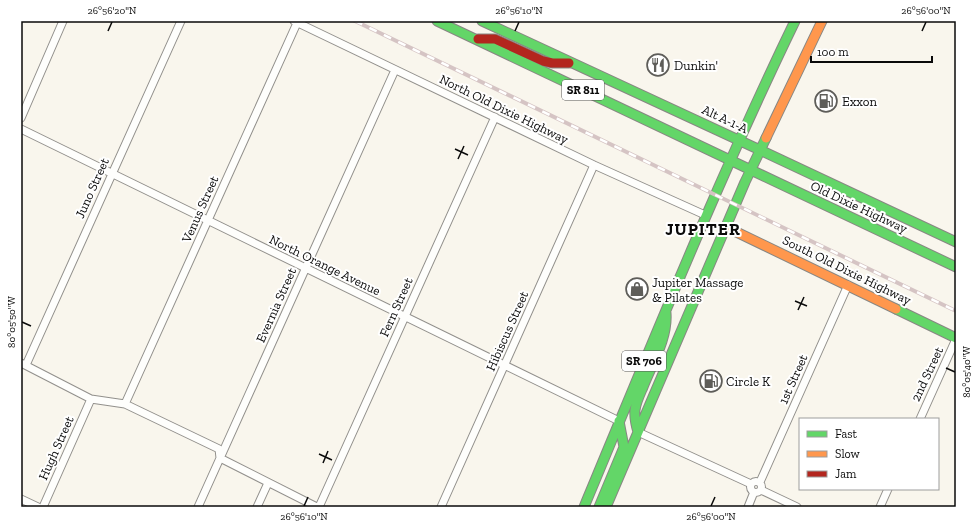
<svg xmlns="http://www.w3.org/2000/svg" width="977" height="528" font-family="'Zilla Slab',serif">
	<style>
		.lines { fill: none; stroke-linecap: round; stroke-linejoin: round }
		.street-casing { stroke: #92908c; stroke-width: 9 }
		.fast-casing { stroke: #888783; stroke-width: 11 }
		.slow-casing { stroke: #888783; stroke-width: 11 }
		.jam-casing { stroke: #888783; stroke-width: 11 }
		.street { stroke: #fefefc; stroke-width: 7 }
		.fast { stroke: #63d668; stroke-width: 9 }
		.slow { stroke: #ff974d; stroke-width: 9 }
		.jam { stroke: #b3261e; stroke-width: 9 }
		.rail-casing { stroke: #d5c4c4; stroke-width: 4 }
		.rail { stroke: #fff; stroke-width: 2.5; stroke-dasharray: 8; stroke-linecap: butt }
		.ticks { fill: none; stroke: #0a0a0a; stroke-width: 1.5 }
		.labels { text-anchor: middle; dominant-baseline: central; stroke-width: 4; stroke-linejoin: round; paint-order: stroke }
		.shield { fill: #fff; stroke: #545454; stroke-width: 1 }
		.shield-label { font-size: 12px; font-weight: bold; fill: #0a0a0a }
		.poi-label { font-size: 13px; fill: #0a0a0a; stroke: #fff; text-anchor: start }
		.street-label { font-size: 13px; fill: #0a0a0a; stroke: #fff }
		.district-label { font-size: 17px; font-weight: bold; letter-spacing: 1px; fill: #0a0a0a; stroke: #fff }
		.neatline { fill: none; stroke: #0a0a0a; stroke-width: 1.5 }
		.ticks-label { font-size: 10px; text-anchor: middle; fill: #0a0a0a }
	</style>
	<rect width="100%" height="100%" fill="#f9f6ed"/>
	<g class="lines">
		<g class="street-casing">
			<path id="street" d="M 294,21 L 594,165 L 705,215
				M 21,118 L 63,21
				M 21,129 L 619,421
				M 21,363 L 91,399 L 125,404 L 219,449 L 220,458 L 317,507
				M 26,365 L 181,21
				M 125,404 L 297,23
				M 920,419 L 956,339
				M 638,432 L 751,484
				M750.5 487a5.5 5.5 0 1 1 11 0a5.5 5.5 0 1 1-11 0Z
				M 760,482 L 848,285
				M 761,490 L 797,507
				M 21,499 L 38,507
				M 43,507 L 91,399
				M 198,507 L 395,70
				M 257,507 L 268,483
				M 319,507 L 495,117
				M 441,507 L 594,165
				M 748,507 L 754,492
				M 880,507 L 888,489"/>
		</g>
		<g class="fast-casing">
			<path id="fast" d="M 437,21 L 751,170
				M 482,21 L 760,150
				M 760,150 L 956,242
				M 751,170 L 956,267
				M 896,309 L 956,338
				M 638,432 C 636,425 634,418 635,410 C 636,402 640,394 643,387 C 652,364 668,338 666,313
				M 584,507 C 652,344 718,180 795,21
				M 599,507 L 624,447 L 619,421
				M 606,507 L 745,182 L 766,138"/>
		</g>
		<g class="slow-casing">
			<path id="slow" d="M 766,138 L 822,21
				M 726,227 L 896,309"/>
		</g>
		<g class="jam-casing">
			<path id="jam" d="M 478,39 L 495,39 L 543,61 L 552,63 L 569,63"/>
		</g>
		<use href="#street" class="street"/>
		<use href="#fast" class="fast"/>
		<use href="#slow" class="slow"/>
		<use href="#jam" class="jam"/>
		<g class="rail-casing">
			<path id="rail" d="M 355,21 L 956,311"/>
		</g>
		<use href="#rail" class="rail"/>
	</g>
	<path class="ticks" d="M 108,31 L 112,22M 515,31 L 519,22M 922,31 L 926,22M 455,149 L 468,155M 458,159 L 464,146M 795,301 L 807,306M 798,310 L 804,297M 22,322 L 31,326M 946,368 L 955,372M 319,454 L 332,460M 323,463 L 328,451M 304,506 L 308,497M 711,506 L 715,497"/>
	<defs>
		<g id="restaurant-ring" transform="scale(1.15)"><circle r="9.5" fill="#fff" stroke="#5e5d59" stroke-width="1.5"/><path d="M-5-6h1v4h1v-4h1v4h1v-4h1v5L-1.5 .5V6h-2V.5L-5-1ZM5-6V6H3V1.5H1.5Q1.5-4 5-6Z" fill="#5e5d59"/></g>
		<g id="fuel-ring" transform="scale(1.15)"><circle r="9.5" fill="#fff" stroke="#5e5d59" stroke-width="1.5"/><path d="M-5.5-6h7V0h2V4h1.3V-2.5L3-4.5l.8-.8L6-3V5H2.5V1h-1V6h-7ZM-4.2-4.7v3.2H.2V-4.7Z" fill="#5e5d59"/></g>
		<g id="shop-ring" transform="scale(1.15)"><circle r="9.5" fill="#fff" stroke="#5e5d59" stroke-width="1.5"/><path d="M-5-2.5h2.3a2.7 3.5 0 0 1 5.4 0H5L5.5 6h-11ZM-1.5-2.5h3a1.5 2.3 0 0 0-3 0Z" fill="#5e5d59"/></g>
	</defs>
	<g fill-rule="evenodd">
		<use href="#restaurant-ring" x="658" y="65"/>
		<use href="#fuel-ring" x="826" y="101"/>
		<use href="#shop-ring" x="637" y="289"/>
		<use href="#fuel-ring" x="711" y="381"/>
	</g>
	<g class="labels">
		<g class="shield">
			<rect x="562" y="80" width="42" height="20" rx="3"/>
			<rect x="622" y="351" width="44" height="20" rx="3"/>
		</g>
		<g class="shield-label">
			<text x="583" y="90">SR 811</text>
			<text x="644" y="361">SR 706</text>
		</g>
		<g class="poi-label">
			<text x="674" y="65">Dunkin'</text>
			<text x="842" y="101">Exxon</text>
			<text x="652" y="282">Jupiter Massage<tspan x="652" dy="15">&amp; Pilates</tspan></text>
			<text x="726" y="381">Circle K</text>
		</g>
		<g class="street-label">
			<text transform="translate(504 109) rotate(26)">North Old Dixie Highway</text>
			<text transform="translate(725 119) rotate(25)">Alt A-1-A</text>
			<text transform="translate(92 188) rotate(-66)">Juno Street</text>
			<text transform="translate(859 207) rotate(25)">Old Dixie Highway</text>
			<text transform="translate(200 209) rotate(-66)">Venus Street</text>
			<text transform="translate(325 265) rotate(26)">North Orange Avenue</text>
			<text transform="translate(847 270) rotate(26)">South Old Dixie Highway</text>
			<text transform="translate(276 305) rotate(-66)">Evernia Street</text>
			<text transform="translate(396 307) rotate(-66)">Fern Street</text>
			<text transform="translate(507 331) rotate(-66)">Hibiscus Street</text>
			<text transform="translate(927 374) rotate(-65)">2nd Street</text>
			<text transform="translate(793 379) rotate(-66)">1st Street</text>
			<text transform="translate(56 448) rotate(-66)">Hugh Street</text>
		</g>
		<g class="district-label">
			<text x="703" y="229">JUPITER</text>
		</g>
	</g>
	<rect width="977" height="528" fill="none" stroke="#ffffff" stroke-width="44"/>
	<rect x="799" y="418" width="140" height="72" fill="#ffffff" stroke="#9d9d9d"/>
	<rect x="807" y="431" width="20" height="6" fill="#63d668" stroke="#9d9d9d"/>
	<text x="835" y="438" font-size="12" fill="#0a0a0a">Fast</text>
	<rect x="807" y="451" width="20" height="6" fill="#ff974d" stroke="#9d9d9d"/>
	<text x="835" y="458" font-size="12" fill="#0a0a0a">Slow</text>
	<rect x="807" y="471" width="20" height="6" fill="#b3261e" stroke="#9d9d9d"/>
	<text x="835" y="478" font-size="12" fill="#0a0a0a">Jam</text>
	<path d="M811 56v6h121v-6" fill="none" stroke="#0a0a0a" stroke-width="2"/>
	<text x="817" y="56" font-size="12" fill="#0a0a0a" stroke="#ffffff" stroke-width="3" paint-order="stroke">100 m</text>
	<rect x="22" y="22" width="933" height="484" class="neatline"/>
	<g class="ticks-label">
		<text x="112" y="14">26°56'20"N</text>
		<text x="519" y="14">26°56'10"N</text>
		<text x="926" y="14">26°56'00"N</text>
		<text transform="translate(11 322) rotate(-90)" y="4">80°05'50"W</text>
		<text transform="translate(966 372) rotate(-90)" y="4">80°05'40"W</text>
		<text x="304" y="520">26°56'10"N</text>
		<text x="711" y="520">26°56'00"N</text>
	</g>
</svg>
